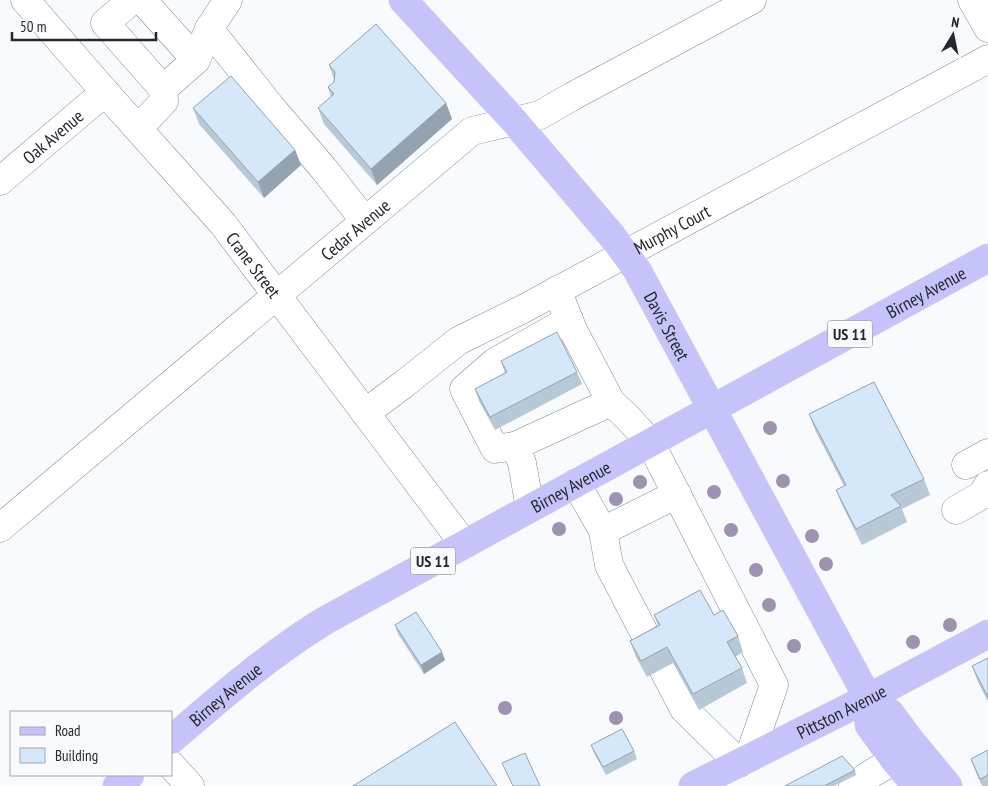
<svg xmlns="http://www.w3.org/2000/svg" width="988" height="786" font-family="'PT Sans Narrow',sans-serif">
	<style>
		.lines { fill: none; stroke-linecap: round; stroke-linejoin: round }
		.minor-casing { stroke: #828a9a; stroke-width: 29 }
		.major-casing { stroke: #d3d4d5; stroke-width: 29 }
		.minor { stroke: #fff; stroke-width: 28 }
		.major { stroke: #c6c3fb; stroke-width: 28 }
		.tree { fill: #9e93af }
		.wall { fill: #b7c8d7 }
		.shaded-wall { fill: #95a2af }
		.building { fill: #d5e8fa; stroke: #95a2af }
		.labels { text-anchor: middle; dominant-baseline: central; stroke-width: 4; stroke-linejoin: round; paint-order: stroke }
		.shield { fill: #f8fafe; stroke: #64666c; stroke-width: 1 }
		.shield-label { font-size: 16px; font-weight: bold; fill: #24272e }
		.street-label { font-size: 18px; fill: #24272e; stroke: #f8fafe }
	</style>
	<rect width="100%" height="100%" fill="#f8fafe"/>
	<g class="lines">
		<g class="minor-casing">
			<g id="minor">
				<path id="s1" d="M 25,0 L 105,92 L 223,224 L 464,544"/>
				<path d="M 132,0 L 105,23 L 163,89"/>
				<path d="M 142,0 L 196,60"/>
				<path d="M 972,0 L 988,28"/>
				<path d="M 209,29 L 271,107 L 324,169 L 365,221"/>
				<path d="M 138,129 L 164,101 L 163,89 L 196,60 L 209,29 L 228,0"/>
				<path id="s2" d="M 0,181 L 105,92"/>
				<path d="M 557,290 L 573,330 L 611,402 L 627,417 L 650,442 L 774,685 L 749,757"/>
				<path d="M 569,320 L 495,362 L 464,389 L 495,449 L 515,446 L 611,402"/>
				<path id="s3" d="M 365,413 L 404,384 L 458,341 L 523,309 L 988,59"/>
				<path d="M 515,446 L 522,463 L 530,508"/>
				<path d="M 966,465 L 988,453"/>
				<path d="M 576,483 L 603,531 L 609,565 L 684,709 L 739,763"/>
				<path d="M 956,510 L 982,495 L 988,485"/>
				<path id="s4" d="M 0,528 L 472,131 L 540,115 L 573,96 L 752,0"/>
				<path d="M 603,531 L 677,494"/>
				<path d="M 171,765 L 190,786"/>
				<path d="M 853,786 C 872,774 893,755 917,760"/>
			</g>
		</g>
		<g class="major-casing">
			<g id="major">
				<path id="s5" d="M 403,0 L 515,122 L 612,236 L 637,270 L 868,698 L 869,725 L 895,761 L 917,786"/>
				<path d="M 868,698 L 890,713 L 910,740 L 948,786"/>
				<path id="s6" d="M 171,740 C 221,697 270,654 326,620 L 988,258"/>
				<path d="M 117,786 L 130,775"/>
				<path id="s7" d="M 693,786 L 868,698 L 988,634"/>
			</g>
		</g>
		<use href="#minor" class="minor"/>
		<use href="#major" class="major"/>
	</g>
	<g class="tree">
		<circle cx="770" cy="428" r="7"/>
		<circle cx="783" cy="481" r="7"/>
		<circle cx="640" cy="482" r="7"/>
		<circle cx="714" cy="492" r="7"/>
		<circle cx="616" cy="499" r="7"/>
		<circle cx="559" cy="529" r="7"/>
		<circle cx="731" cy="530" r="7"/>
		<circle cx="812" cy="536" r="7"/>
		<circle cx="826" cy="564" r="7"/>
		<circle cx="756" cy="570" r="7"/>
		<circle cx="769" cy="605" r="7"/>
		<circle cx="950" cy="625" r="7"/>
		<circle cx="913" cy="642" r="7"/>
		<circle cx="794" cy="646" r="7"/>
		<circle cx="505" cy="708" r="7"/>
		<circle cx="616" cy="718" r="7"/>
	</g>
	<path class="wall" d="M 329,65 L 446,103 L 452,119 L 377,185 L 324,124 L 318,108 L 331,97 L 328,87 L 334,82 L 334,79 Z
		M 193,108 L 295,150 L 301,165 L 264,198 L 199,124 Z
		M 501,361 L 577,372 L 582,384 L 495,430 L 479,401 L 475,389 L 505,373 Z
		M 809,414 L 924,479 L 930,495 L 902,509 L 907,522 L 862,545 L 842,505 L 836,490 L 844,486 L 815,430 Z
		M 654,615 L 714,615 L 738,636 L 743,652 L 735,657 L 742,668 L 747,683 L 699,710 L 673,663 L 647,677 L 636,657 L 630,641 L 658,625 Z
		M 395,625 L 445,660 L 424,674 L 398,634 Z
		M 988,658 L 988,702 L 978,682 L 972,666 Z
		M 591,745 L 634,751 L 637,759 L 606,775 L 594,753 Z
		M 988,750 L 988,786 L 982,786 L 977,775 L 971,759 Z
		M 855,770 L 856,775 L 834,786 L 785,786 Z"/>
	<path class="shaded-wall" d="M 446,103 L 452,119 L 377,185 L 371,169 Z
		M 295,150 L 301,165 L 264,198 L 258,182 Z
		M 442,652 L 445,660 L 424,674 L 421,665 Z"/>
	<path class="building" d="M 376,24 L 446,103 L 371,169 L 318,108 L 334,94 L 328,87 L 334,82 L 335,72 L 329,65 Z
		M 231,76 L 295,150 L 258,182 L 193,108 Z
		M 557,332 L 577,372 L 490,417 L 475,389 L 507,372 L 501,361 Z
		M 874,382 L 924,479 L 891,495 L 901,506 L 856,529 L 836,490 L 846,485 L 809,414 Z
		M 700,590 L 714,615 L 723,610 L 738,636 L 727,642 L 742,668 L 693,694 L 667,647 L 641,661 L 630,641 L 660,625 L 654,615 Z
		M 416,612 L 442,652 L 421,665 L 395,625 Z
		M 988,658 L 988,697 L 972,666 Z
		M 455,722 L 497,786 L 353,786 Z
		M 622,729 L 634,751 L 603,767 L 591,745 Z
		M 988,750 L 988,775 L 980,779 L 971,759 Z
		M 525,753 L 540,786 L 513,786 L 502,763 Z
		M 842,756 L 855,770 L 824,786 L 785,786 Z"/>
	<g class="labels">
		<g class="shield">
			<rect x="827.5" y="320.5" width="45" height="27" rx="4"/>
			<rect x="410.5" y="547.5" width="45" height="27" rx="4"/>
		</g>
		<g class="shield-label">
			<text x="850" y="334">US 11</text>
			<text x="433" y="561">US 11</text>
		</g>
		<g class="street-label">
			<text stroke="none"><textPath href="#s2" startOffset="69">Oak Avenue</textPath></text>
			<text stroke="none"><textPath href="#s3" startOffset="359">Murphy Court</textPath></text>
			<text stroke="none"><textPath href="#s4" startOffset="464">Cedar Avenue</textPath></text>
			<text stroke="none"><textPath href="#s1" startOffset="350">Crane Street</textPath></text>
			<text stroke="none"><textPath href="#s6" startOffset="880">Birney Avenue</textPath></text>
			<text stroke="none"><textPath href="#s5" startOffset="421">Davis Street</textPath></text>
			<text stroke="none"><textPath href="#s6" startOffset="475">Birney Avenue</textPath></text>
			<text stroke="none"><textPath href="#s6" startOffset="71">Birney Avenue</textPath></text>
			<text stroke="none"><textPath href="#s7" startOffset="166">Pittston Avenue</textPath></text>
		</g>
	</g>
	<rect x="10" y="711" width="162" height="65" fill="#f8fafe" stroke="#a3a6ab"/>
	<rect x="20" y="727" width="25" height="8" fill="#c6c3fb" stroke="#a3a6ab"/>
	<text x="55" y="736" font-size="15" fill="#24272e">Road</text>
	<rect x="20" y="748" width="25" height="15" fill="#d5e8fa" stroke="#a3a6ab"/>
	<text x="55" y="761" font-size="15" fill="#24272e">Building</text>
	<g transform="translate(953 35) rotate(10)" stroke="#f8fafe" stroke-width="4" paint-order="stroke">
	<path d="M0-4L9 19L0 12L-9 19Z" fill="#24272e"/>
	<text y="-8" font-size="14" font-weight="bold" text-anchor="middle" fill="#24272e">N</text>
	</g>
	<path d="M12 32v8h144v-8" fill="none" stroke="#24272e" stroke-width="2.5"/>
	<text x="20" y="32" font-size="15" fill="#24272e" stroke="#f8fafe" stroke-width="4" paint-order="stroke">50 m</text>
</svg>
